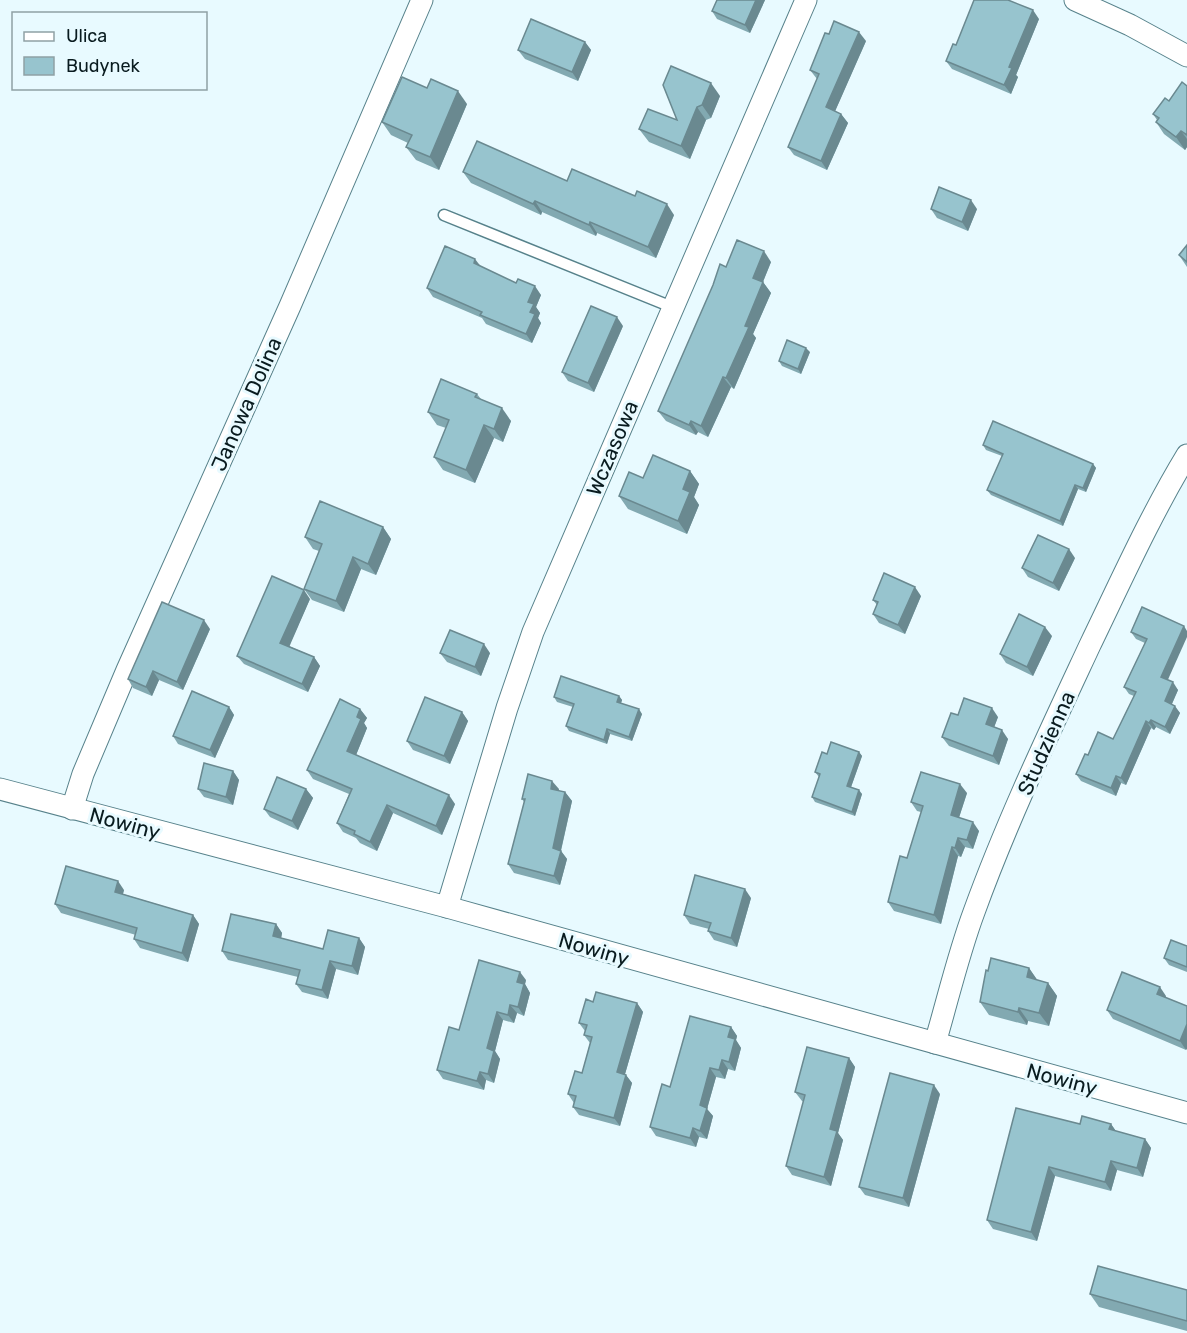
<svg xmlns="http://www.w3.org/2000/svg" width="1187" height="1333" viewBox="0 0 1187 1333" font-family="Rubik,sans-serif">
  <rect width="100%" height="100%" fill="#e8faff"/>
  <g fill="none" stroke-linecap="round" stroke-linejoin="round">
    <g stroke="#57828b" stroke-width="13">
      <polyline id="service" points="444,215 672,307"/>
    </g>
    <g stroke="#57828b" stroke-width="23">
      <g id="minor">
        <polyline points="1075,0 1130,25 1187,56"/>
        <polyline points="0,789 447,907 1187,1113"/>
        <polyline points="72,809 83,774 127,670 290,306 422,0"/>
        <polyline points="447,907 507,708 533,632 806,0"/>
        <path d="M935,1043C948,999 958,955 974,912C1007,821 1049,733 1090,645C1121,581 1150,516 1187,455"/>
      </g>
    </g>
    <use href="#service" stroke="#fff" stroke-width="10"/>
    <use href="#minor" stroke="#fff" stroke-width="21"/>
  </g>
  <g fill="#82a9b1">
    <polygon points="717,0 765,0 750,33 717,19 712,11"/>
    <polygon points="1039,19 1016,75 1018,77 1011,94 952,69 946,61 956,45"/>
    <polygon points="866,41 835,111 841,114 848,123 827,170 794,155 788,147 817,79 810,70"/>
    <polygon points="585,42 591,50 578,81 525,59 518,50"/>
    <polygon points="663,85 720,96 711,118 706,120 690,159 649,142 639,129 677,120"/>
    <polygon points="1187,86 1187,147 1185,150 1164,134 1156,122 1157,120 1153,114"/>
    <polygon points="467,104 439,170 416,160 406,147 408,143 391,135 382,122"/>
    <polygon points="463,172 567,181 674,215 656,258 597,233 596,236 542,212 541,215 471,183"/>
    <polygon points="931,209 977,209 968,231 937,218"/>
    <polygon points="1187,245 1187,267 1179,255"/>
    <polygon points="771,262 763,282 771,293 753,334 756,338 734,389 731,387 708,437 698,432 696,435 666,421 658,411 726,267"/>
    <polygon points="481,267 541,295 536,307 540,313 538,318 541,323 532,343 486,324 482,318 433,297 427,288"/>
    <polygon points="623,326 594,392 568,381 562,372"/>
    <polygon points="810,352 801,374 782,366 779,361"/>
    <polygon points="477,394 481,399 511,421 503,442 494,438 475,483 443,470 434,457 446,428 437,425 428,412"/>
    <polygon points="983,445 1093,464 1096,468 1086,492 1078,489 1063,526 991,495 987,490 1002,456 986,450"/>
    <polygon points="690,471 699,484 694,497 699,505 687,534 628,509 619,496 643,478"/>
    <polygon points="383,527 391,539 376,575 361,569 344,612 312,600 304,589 319,551 313,549 305,537"/>
    <polygon points="1075,558 1059,591 1028,577 1022,568"/>
    <polygon points="921,596 905,634 879,623 873,614 877,605 873,600"/>
    <polygon points="310,599 289,646 314,657 320,666 308,692 244,664 237,656"/>
    <polygon points="1142,607 1168,680 1178,690 1172,704 1180,713 1170,734 1156,727 1154,730 1151,728 1126,785 1121,783 1116,796 1081,781 1076,774 1088,755 1113,739 1134,696 1129,694 1124,687 1145,643 1136,639 1131,632"/>
    <polygon points="210,629 183,690 159,680 152,696 133,688 128,679"/>
    <polygon points="1052,636 1033,676 1006,663 1000,654"/>
    <polygon points="440,653 490,653 481,676 447,662"/>
    <polygon points="619,696 622,700 621,703 642,714 632,741 610,734 607,744 569,731 566,726 573,707 557,702 554,697"/>
    <polygon points="229,707 234,715 215,758 178,744 173,736"/>
    <polygon points="360,709 367,718 364,723 367,728 356,755 455,804 442,835 393,813 377,851 360,843 356,838 343,832 337,823 349,794 313,779 307,770"/>
    <polygon points="462,712 468,721 450,764 413,750 407,741"/>
    <polygon points="958,715 998,717 994,727 1008,739 999,765 949,746 942,737"/>
    <polygon points="859,752 862,756 851,787 862,794 855,816 815,802 812,797 819,777 815,772 827,754"/>
    <polygon points="233,771 239,780 233,805 204,797 198,789"/>
    <polygon points="306,789 313,798 298,830 270,817 264,809"/>
    <polygon points="559,789 558,791 565,792 572,801 561,851 567,859 560,885 514,873 508,864 524,802 522,799"/>
    <polygon points="967,793 959,817 979,831 973,849 965,847 961,857 958,856 941,924 894,911 888,902 907,858 921,812 917,811 911,802"/>
    <polygon points="124,890 123,894 193,915 199,924 188,962 140,948 134,939 136,935 61,913 55,904"/>
    <polygon points="751,898 737,947 714,940 708,931 709,929 690,924 684,915"/>
    <polygon points="276,924 282,933 281,938 323,949 359,938 365,947 358,975 336,969 328,999 302,992 296,984 298,977 228,960 222,951"/>
    <polygon points="1187,946 1187,972 1169,965 1164,958"/>
    <polygon points="1029,968 1037,980 1048,983 1057,996 1049,1026 1028,1021 1027,1025 989,1015 980,1002 988,971"/>
    <polygon points="526,980 525,984 530,993 524,1016 517,1013 514,1023 503,1020 495,1051 500,1059 494,1083 486,1080 484,1090 443,1079 437,1070 459,1030"/>
    <polygon points="1166,996 1166,997 1186,1050 1113,1019 1107,1010"/>
    <polygon points="593,1002 637,1003 643,1012 625,1074 632,1083 620,1126 579,1115 573,1107 574,1103 568,1094 582,1073 590,1043 584,1035 585,1031 579,1023"/>
    <polygon points="731,1027 737,1036 736,1040 741,1048 735,1071 728,1069 725,1079 716,1077 707,1109 713,1116 707,1139 699,1137 696,1147 656,1136 650,1127"/>
    <polygon points="849,1058 855,1067 838,1133 843,1140 831,1186 792,1175 786,1166 804,1102 802,1101 795,1092"/>
    <polygon points="940,1094 909,1207 865,1195 859,1187"/>
    <polygon points="1080,1124 1111,1124 1116,1131 1145,1139 1151,1148 1143,1177 1117,1170 1111,1191 1055,1176 1037,1241 993,1229 987,1220"/>
    <polygon points="1187,1290 1187,1331 1099,1307 1090,1294"/>
  </g>
  <g fill="#6a8990">
    <polygon points="756,0 765,0 750,33 745,25"/>
    <polygon points="1033,10 1039,19 1016,75 1018,77 1011,94 1004,85 1009,67"/>
    <polygon points="859,32 866,41 833,116 826,107"/>
    <polygon points="585,42 591,50 578,81 572,72"/>
    <polygon points="711,83 720,96 711,118 702,105"/>
    <polygon points="458,91 467,104 439,170 430,157"/>
    <polygon points="697,107 706,120 690,159 681,146"/>
    <polygon points="841,114 848,123 827,170 821,161"/>
    <polygon points="1181,131 1187,139 1187,147 1185,150 1176,137"/>
    <polygon points="971,200 977,209 968,231 962,222"/>
    <polygon points="535,201 542,212 541,215 533,204"/>
    <polygon points="667,204 674,215 656,258 648,247"/>
    <polygon points="590,222 597,233 596,236 589,225"/>
    <polygon points="764,251 771,262 760,289 753,278"/>
    <polygon points="475,259 482,268 474,263"/>
    <polygon points="763,282 771,293 753,334 756,338 734,389 726,378 745,326"/>
    <polygon points="535,286 541,295 536,307 540,313 538,318 541,323 532,343 526,334 528,302"/>
    <polygon points="617,317 623,326 594,392 588,383"/>
    <polygon points="806,348 810,352 801,374 798,369"/>
    <polygon points="723,377 731,387 708,437 701,426"/>
    <polygon points="502,408 511,421 503,442 494,429"/>
    <polygon points="691,421 698,432 696,435 689,425"/>
    <polygon points="484,425 494,438 475,483 466,470"/>
    <polygon points="1093,464 1096,468 1086,492 1083,488"/>
    <polygon points="690,471 699,484 694,497 699,505 687,534 678,521 683,489"/>
    <polygon points="1075,485 1078,489 1063,526 1060,521"/>
    <polygon points="383,527 391,539 376,575 368,564"/>
    <polygon points="1069,549 1075,558 1059,591 1053,583"/>
    <polygon points="353,557 361,569 344,612 336,601"/>
    <polygon points="915,587 921,596 905,634 898,625"/>
    <polygon points="304,590 310,599 287,652 280,643"/>
    <polygon points="204,620 210,629 183,690 177,682"/>
    <polygon points="1184,626 1187,631 1187,637 1166,684 1161,677"/>
    <polygon points="1045,627 1052,636 1033,676 1027,667"/>
    <polygon points="484,644 490,653 481,676 475,667"/>
    <polygon points="314,657 320,666 308,692 302,684"/>
    <polygon points="153,671 159,680 152,696 146,687"/>
    <polygon points="1173,682 1178,690 1170,708 1165,701"/>
    <polygon points="619,696 622,700 620,706 617,702"/>
    <polygon points="1175,706 1180,713 1170,734 1165,727"/>
    <polygon points="229,707 234,715 215,758 210,750"/>
    <polygon points="992,708 998,717 992,733 986,724"/>
    <polygon points="360,709 367,718 364,723 367,728 354,760 347,751 357,717"/>
    <polygon points="639,709 642,714 632,741 629,737"/>
    <polygon points="462,712 468,721 450,764 444,756"/>
    <polygon points="1151,720 1156,727 1154,730 1149,723"/>
    <polygon points="1146,721 1151,728 1126,785 1121,778"/>
    <polygon points="607,729 610,734 607,744 604,740"/>
    <polygon points="1002,730 1008,739 999,765 993,756"/>
    <polygon points="859,752 862,756 850,790 847,786"/>
    <polygon points="233,771 239,780 233,805 226,797"/>
    <polygon points="1116,776 1121,783 1116,796 1111,788"/>
    <polygon points="552,781 559,789 557,797 551,789"/>
    <polygon points="960,784 967,793 957,824 951,815"/>
    <polygon points="306,789 313,798 298,830 292,821"/>
    <polygon points="859,790 862,794 855,816 852,812"/>
    <polygon points="565,792 572,801 560,854 561,851 567,859 560,885 554,876 553,848"/>
    <polygon points="449,795 455,804 442,835 436,826"/>
    <polygon points="387,805 393,813 377,851 370,842"/>
    <polygon points="973,822 979,831 973,849 967,840"/>
    <polygon points="958,838 965,847 961,857 955,848"/>
    <polygon points="952,847 958,856 941,924 934,915"/>
    <polygon points="118,881 124,890 121,900 115,892"/>
    <polygon points="745,889 751,898 737,947 731,938"/>
    <polygon points="193,915 199,924 188,962 182,953"/>
    <polygon points="276,924 282,933 280,945 273,936"/>
    <polygon points="359,938 365,947 358,975 352,966"/>
    <polygon points="330,961 336,969 328,999 322,990"/>
    <polygon points="1029,968 1038,981 1027,977"/>
    <polygon points="520,972 526,980 525,984 530,993 524,1016 518,1007 517,982"/>
    <polygon points="1048,983 1057,996 1049,1026 1039,1013"/>
    <polygon points="1160,987 1166,996 1163,1003 1157,994"/>
    <polygon points="637,1003 643,1012 623,1081 617,1072"/>
    <polygon points="510,1005 517,1013 514,1023 508,1015"/>
    <polygon points="1019,1008 1028,1021 1027,1025 1018,1012"/>
    <polygon points="497,1012 503,1020 495,1051 500,1059 494,1083 488,1074 487,1048"/>
    <polygon points="1187,1024 1187,1049 1186,1050 1180,1041"/>
    <polygon points="731,1027 737,1036 736,1040 741,1048 735,1071 729,1062 728,1037"/>
    <polygon points="849,1058 855,1067 838,1133 843,1140 831,1186 824,1177 830,1129"/>
    <polygon points="722,1060 728,1069 725,1079 719,1070"/>
    <polygon points="710,1068 716,1077 707,1109 713,1116 707,1139 700,1131 700,1105"/>
    <polygon points="480,1072 486,1080 484,1090 477,1081"/>
    <polygon points="626,1075 632,1083 620,1126 614,1118"/>
    <polygon points="934,1085 940,1094 909,1207 903,1198"/>
    <polygon points="1111,1124 1117,1133 1109,1129"/>
    <polygon points="693,1128 699,1137 696,1147 690,1138"/>
    <polygon points="1145,1139 1151,1148 1143,1177 1137,1168"/>
    <polygon points="1111,1161 1117,1170 1111,1191 1105,1182"/>
    <polygon points="1049,1167 1055,1176 1037,1241 1031,1232"/>
  </g>
  <g fill="#97c4ce" stroke="#6a8990" stroke-width="1.5">
    <polygon points="717,0 756,0 745,25 712,11"/>
    <polygon points="974,0 1008,0 1033,10 1009,67 1012,68 1004,85 946,61 953,44 956,45"/>
    <polygon points="531,19 585,42 572,72 518,50"/>
    <polygon points="834,21 859,32 826,107 841,114 821,161 788,147 819,74 810,70 825,33 829,34"/>
    <polygon points="671,66 711,83 702,105 697,107 681,146 639,129 648,109 677,120 663,85"/>
    <polygon points="402,77 427,88 431,79 458,91 430,157 406,147 412,135 382,122"/>
    <polygon points="1182,82 1187,86 1187,135 1181,131 1176,137 1156,122 1159,118 1153,114 1165,98 1169,101"/>
    <polygon points="477,141 567,181 572,169 635,196 637,191 667,204 648,247 590,222 589,225 535,201 533,204 463,172"/>
    <polygon points="939,187 971,200 962,222 931,209"/>
    <polygon points="737,240 764,251 753,278 763,282 745,326 749,327 726,378 723,377 701,426 691,421 689,425 658,411 713,285 720,264 726,267"/>
    <polygon points="1187,245 1187,262 1179,255"/>
    <polygon points="445,246 475,259 474,263 516,283 518,279 535,286 528,302 534,304 530,312 535,314 526,334 480,315 482,312 427,288"/>
    <polygon points="591,306 617,317 588,383 562,372"/>
    <polygon points="787,340 806,348 798,369 779,361"/>
    <polygon points="441,379 477,394 475,397 502,408 494,429 484,425 466,470 434,457 449,420 428,412"/>
    <polygon points="993,421 1093,464 1083,488 1075,485 1060,521 987,490 1003,454 983,445"/>
    <polygon points="653,455 690,471 683,489 690,492 678,521 619,496 629,472 643,478"/>
    <polygon points="320,501 383,527 368,564 353,557 336,601 304,589 322,544 305,537"/>
    <polygon points="1038,535 1069,549 1053,583 1022,568"/>
    <polygon points="884,573 915,587 898,625 873,614 878,602 873,600"/>
    <polygon points="272,576 304,590 280,643 314,657 302,684 237,656"/>
    <polygon points="162,602 204,620 177,682 153,671 146,687 128,679"/>
    <polygon points="1142,607 1184,626 1161,677 1173,682 1165,701 1175,706 1165,727 1151,720 1149,723 1146,721 1121,778 1116,776 1111,788 1076,774 1085,754 1088,755 1098,732 1113,739 1136,692 1124,687 1147,639 1131,632"/>
    <polygon points="1019,614 1045,627 1027,667 1000,654"/>
    <polygon points="450,630 484,644 475,667 440,653"/>
    <polygon points="561,676 619,696 617,702 639,709 629,737 607,729 604,740 566,726 574,704 554,697"/>
    <polygon points="192,691 229,707 210,750 173,736"/>
    <polygon points="425,697 462,712 444,756 407,741"/>
    <polygon points="964,698 992,708 986,724 1002,730 993,756 942,737 951,713 958,715"/>
    <polygon points="340,699 360,709 357,717 361,719 347,751 449,795 436,826 387,805 370,842 354,834 355,831 337,823 352,789 307,770"/>
    <polygon points="831,742 859,752 847,786 859,790 852,812 812,797 820,774 815,772 822,752 827,754"/>
    <polygon points="204,763 233,771 226,797 198,789"/>
    <polygon points="921,772 960,784 951,815 973,822 967,840 958,838 955,848 952,847 934,915 888,902 900,856 907,858 923,806 911,802"/>
    <polygon points="528,774 552,781 551,789 565,792 553,848 561,851 554,876 508,864 525,799 522,799"/>
    <polygon points="277,777 306,789 292,821 264,809"/>
    <polygon points="66,866 118,881 115,892 193,915 182,953 134,939 137,928 55,904"/>
    <polygon points="695,875 745,889 731,938 708,931 711,923 684,915"/>
    <polygon points="231,914 276,924 273,936 323,949 328,930 359,938 352,966 330,961 322,990 296,984 300,970 222,951"/>
    <polygon points="1171,940 1187,946 1187,967 1164,958"/>
    <polygon points="991,958 1029,968 1027,977 1048,983 1039,1013 1019,1008 1018,1012 980,1002 986,970 988,971"/>
    <polygon points="479,960 520,972 517,982 524,984 518,1007 510,1005 508,1015 497,1012 487,1048 494,1051 488,1074 480,1072 477,1081 437,1070 449,1027 459,1030"/>
    <polygon points="1122,972 1160,987 1157,994 1187,1006 1187,1024 1180,1041 1107,1010"/>
    <polygon points="596,992 637,1003 617,1072 626,1075 614,1118 573,1107 576,1096 568,1094 575,1071 582,1073 592,1037 584,1035 587,1025 579,1023 586,999 593,1002"/>
    <polygon points="690,1016 731,1027 728,1037 735,1039 729,1062 722,1060 719,1070 710,1068 700,1105 707,1108 700,1131 693,1128 690,1138 650,1127 662,1084 670,1087"/>
    <polygon points="807,1047 849,1058 830,1129 837,1131 824,1177 786,1166 805,1095 795,1092"/>
    <polygon points="890,1073 934,1085 903,1198 859,1187"/>
    <polygon points="1016,1108 1080,1124 1082,1116 1111,1124 1109,1129 1145,1139 1137,1168 1111,1161 1105,1182 1049,1167 1031,1232 987,1220"/>
    <polygon points="1098,1266 1187,1290 1187,1321 1090,1294"/>
  </g>
  <g text-anchor="middle" dominant-baseline="central" stroke-width="6" stroke-linejoin="round" paint-order="stroke">
    <g font-size="21" fill="#091b1f" stroke="#e8faff">
      <text transform="translate(246 404) rotate(-66)">Janowa Dolina</text>
      <text transform="translate(612 448) rotate(-67)">Wczasowa</text>
      <text transform="translate(1046 743) rotate(-66)">Studzienna</text>
      <text transform="translate(125 823) rotate(15)">Nowiny</text>
      <text transform="translate(594 949) rotate(16)">Nowiny</text>
      <text transform="translate(1062 1079) rotate(15)">Nowiny</text>
    </g>
  </g>
  <rect x="12" y="12" width="195" height="78" fill="#e8faff" stroke="#8fa1a5" stroke-width="1.5"/>
  <rect x="24" y="32" width="30" height="9" fill="#ffffff" stroke="#8fa1a5" stroke-width="1.5"/>
  <text x="66" y="42" font-size="18" fill="#091b1f">Ulica</text>
  <rect x="24" y="57" width="30" height="18" fill="#97c4ce" stroke="#8fa1a5" stroke-width="1.5"/>
  <text x="66" y="72" font-size="18" fill="#091b1f">Budynek</text>
</svg>
